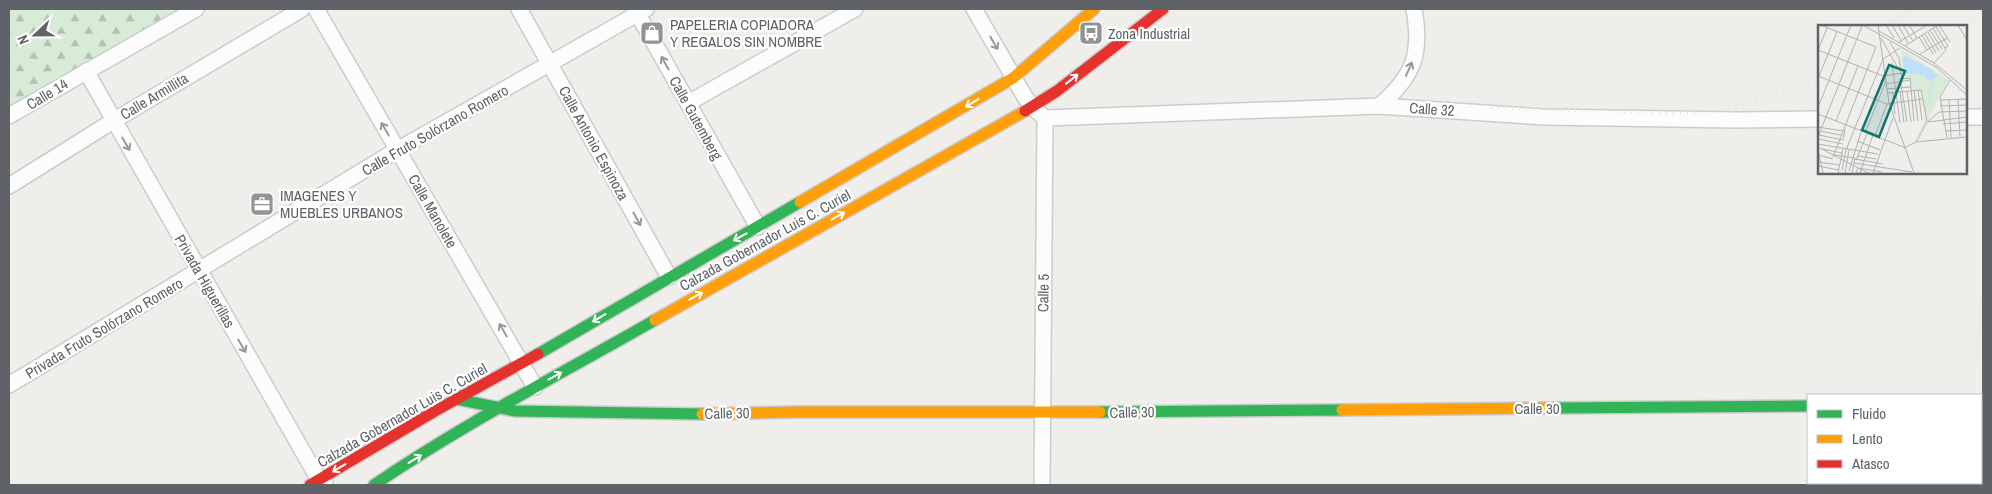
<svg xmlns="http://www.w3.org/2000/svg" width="1992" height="494" viewBox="0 0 1992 494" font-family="'Archivo Narrow',sans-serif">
  <defs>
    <pattern id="forest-firs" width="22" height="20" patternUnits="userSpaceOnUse" patternTransform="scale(1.25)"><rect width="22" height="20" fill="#d8ebd6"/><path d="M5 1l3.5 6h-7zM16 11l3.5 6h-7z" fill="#b2c2b1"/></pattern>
  </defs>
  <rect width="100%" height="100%" fill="#efeeea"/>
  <polygon fill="url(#forest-firs)" points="9,9 188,9 9,114"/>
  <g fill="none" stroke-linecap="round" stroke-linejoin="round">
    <g stroke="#cbcccc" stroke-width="18">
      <g id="street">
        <polyline points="316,9 535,387"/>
        <polyline points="519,9 669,277"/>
        <polyline points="635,9 758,227"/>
        <polyline points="974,9 1025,97 1032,107 1045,118 1042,485"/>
        <polyline points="86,71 319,480 325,483"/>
        <polyline points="688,103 855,9"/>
        <path d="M1379,106C1414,76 1422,54 1414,9"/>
        <polyline points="9,116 196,9"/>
        <polyline points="1966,117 1983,117"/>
        <polyline points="1045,118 1379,106 1544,117 1736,120 1820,119"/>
        <polyline points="9,186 113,121 302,9"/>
        <polyline points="9,385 397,150 646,9"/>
        <polyline points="1981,404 1983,404"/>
      </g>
    </g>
    <g stroke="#cacacb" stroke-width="14">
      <g id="fast">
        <polyline points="538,354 800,202"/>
        <polyline points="456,399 515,411 702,414"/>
        <polyline points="1553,408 1808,406"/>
        <polyline points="1100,412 1342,410"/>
        <path d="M374,485C463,424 561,374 655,320"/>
      </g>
    </g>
    <g stroke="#cacacb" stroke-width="14">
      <g id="slow">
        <polyline points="800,202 1013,78 1094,9"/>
        <polyline points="655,320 1025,111"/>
        <polyline points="1342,410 1553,408"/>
        <polyline points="702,414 797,412 1100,412"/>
      </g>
    </g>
    <g stroke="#cacacb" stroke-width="14">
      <g id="jam">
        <polyline points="1025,111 1057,91 1163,9"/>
        <polyline points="310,485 435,411 538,354"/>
      </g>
    </g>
    <use href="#street" stroke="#fdfcfc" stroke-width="15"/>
    <use href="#fast" stroke="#30b455" stroke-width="11"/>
    <use href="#slow" stroke="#ff9f0a" stroke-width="11"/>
    <use href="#jam" stroke="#e5322d" stroke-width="11"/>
    <g stroke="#e4e4e4" stroke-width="4" stroke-dasharray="1 6" stroke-linecap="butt">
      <polyline points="1890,26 1908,9"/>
      <path d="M1491,107C1537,109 1582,111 1628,112C1651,112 1676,114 1700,112C1740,109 1784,97 1820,78"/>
      <polyline points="1972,395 1983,293"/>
      <polyline points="1981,402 1983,371"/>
      <polyline points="1956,485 1956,483"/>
      <polyline points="1965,485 1966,483"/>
    </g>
  </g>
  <defs><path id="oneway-shaft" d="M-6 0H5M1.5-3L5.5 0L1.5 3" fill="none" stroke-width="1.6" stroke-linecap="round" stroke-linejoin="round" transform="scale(1.25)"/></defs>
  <g stroke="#96999c">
    <use href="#oneway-shaft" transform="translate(994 43) rotate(60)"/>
    <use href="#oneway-shaft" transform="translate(665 63) rotate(-119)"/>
    <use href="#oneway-shaft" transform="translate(1409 69) rotate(-66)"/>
    <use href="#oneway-shaft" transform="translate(385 129) rotate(-120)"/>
    <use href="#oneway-shaft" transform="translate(126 144) rotate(60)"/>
    <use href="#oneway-shaft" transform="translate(637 219) rotate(61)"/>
    <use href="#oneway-shaft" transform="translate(503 330) rotate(-120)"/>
    <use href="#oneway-shaft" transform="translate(242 346) rotate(60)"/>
  </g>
  <g stroke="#fff">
    <use href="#oneway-shaft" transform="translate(1072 79) rotate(-38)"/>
    <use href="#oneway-shaft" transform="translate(972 103) rotate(149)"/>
    <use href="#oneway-shaft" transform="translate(838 216) rotate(-29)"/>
    <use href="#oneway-shaft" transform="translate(740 237) rotate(151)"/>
    <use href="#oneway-shaft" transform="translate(696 296) rotate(-29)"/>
    <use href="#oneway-shaft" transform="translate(599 318) rotate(149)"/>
    <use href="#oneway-shaft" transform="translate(555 376) rotate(-29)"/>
    <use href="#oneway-shaft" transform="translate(415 459) rotate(-31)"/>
    <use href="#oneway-shaft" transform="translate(339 468) rotate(149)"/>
  </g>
  <defs>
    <g id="shop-square" transform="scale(1.25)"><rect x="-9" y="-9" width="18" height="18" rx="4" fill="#919496" stroke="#fff"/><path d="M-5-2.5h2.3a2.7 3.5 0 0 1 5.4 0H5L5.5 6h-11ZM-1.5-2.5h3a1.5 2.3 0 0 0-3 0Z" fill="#fff"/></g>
    <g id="bus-square" transform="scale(1.25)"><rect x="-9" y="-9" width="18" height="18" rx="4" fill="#919496" stroke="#fff"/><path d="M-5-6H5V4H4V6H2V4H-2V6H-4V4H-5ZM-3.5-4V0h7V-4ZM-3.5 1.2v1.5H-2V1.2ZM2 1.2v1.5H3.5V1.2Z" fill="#fff"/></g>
    <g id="office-square" transform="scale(1.25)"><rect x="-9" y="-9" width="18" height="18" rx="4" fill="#919496" stroke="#fff"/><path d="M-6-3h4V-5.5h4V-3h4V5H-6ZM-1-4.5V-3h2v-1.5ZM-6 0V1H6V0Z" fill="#fff"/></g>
  </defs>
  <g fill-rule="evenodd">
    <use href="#shop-square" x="652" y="33"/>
    <use href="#bus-square" x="1091" y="33"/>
    <use href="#office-square" x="262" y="204"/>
  </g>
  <g text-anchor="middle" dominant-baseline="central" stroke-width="4.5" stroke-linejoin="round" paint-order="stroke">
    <g font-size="15" fill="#5f6368" stroke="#fff" text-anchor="start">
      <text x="670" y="24">PAPELERIA COPIADORA<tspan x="670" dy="17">Y REGALOS SIN NOMBRE</tspan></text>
      <text x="1108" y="33">Zona Industrial</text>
      <text x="280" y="195">IMAGENES Y<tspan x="280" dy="17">MUEBLES URBANOS</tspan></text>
    </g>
    <g font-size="15" fill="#5f6368" stroke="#fff">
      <text transform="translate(47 94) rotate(-31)">Calle 14</text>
      <text transform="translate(154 96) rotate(-31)">Calle Armillita</text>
      <text transform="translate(1432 109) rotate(4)">Calle 32</text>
      <text transform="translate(696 118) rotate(61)">Calle Gutemberg</text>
      <text transform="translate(435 130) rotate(-30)">Calle Fruto Solórzano Romero</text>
      <text transform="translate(594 143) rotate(61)">Calle Antonio Espinoza</text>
      <text transform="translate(433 211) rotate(60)">Calle Manolete</text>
      <text transform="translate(765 240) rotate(-29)">Calzada Gobernador Luis C. Curiel</text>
      <text transform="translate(205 281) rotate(60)">Privada Higuerillas</text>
      <text transform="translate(1043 293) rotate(-89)">Calle 5</text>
      <text transform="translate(104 328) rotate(-31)">Privada Fruto Solórzano Romero</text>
      <text x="1537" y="408">Calle 30</text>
      <text transform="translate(1132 412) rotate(-1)">Calle 30</text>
      <text transform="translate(727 413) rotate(-1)">Calle 30</text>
      <text transform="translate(402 415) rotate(-30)">Calzada Gobernador Luis C. Curiel</text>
    </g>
  </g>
  <g transform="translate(1818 25)">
    <rect width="149" height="149" fill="#efeeea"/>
    <path d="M83,24L130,55L109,95L103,65H93V53L85,54Z" fill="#d8ebd6"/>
    <path d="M87,31L113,44L119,51L115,54L117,57L112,65L113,72L112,77L108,82V97L96,116L108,95L107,82L112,76L111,65L116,56L109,55L106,50L87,48L84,35Z" fill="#bfe0f9"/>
    <path fill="none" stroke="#b1b2b2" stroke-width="1" d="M3,0L58,22L15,132M45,0L118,42L149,70M60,0L71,78L96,148M68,0L76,13M74,0L84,17M80,0L90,18M85,0L95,16M91,0L99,13M121,0L132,17M140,0L149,15M118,2L130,21L127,23M115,3L128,25L116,38M112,5L124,24M61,6L116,38L149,65M110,7L121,26M107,9L118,28M104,10L115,29M101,12L109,25M63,13L81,45M72,17L81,33L84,54L92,53L96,96M81,17L109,0M87,21L120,0M0,25L65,51L84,48M0,25L9,3M102,29L129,13M74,38L82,98M0,51L69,79L104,74M1,51L19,7M82,53L89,97M68,59L92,55M69,64L92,62M96,65L100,96M100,65L104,95M82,66L86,98M89,66L93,97M75,67L77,89M70,68L103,65L109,97M140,74L142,112M122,75L149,74M131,75L133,113M1,80L33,0M122,81L149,80M0,89L88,123M18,96L40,41M110,97L149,92M125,99L149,97M0,102L25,106M2,106L23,110M127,106L149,105M47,108L68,56M1,110L25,115L27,104M57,111L69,79M0,112L44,1M129,113L122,72L132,55M0,114L25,119M39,116L62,125M98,117L109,97L121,87L149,86M0,119L60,129M0,122L50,148M86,123L98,117L149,112M4,124L24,128M0,125L5,148M28,125L65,34L82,23M0,130L15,134M16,130L37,133L34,148M40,131L58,134M37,134L65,139M38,135L49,109M0,137L22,140M36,138L94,147M0,141L21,145M24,145L28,125M31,146L43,107M20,148L25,124M27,148L31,125M38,148L40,143L64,147M42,148L55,110M55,148L75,93"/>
    <path fill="#0f766e" fill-opacity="0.15" stroke="#0f766e" stroke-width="2.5" d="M71,40L87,46L61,112L44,105Z"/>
    <rect width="149" height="149" fill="none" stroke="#5f6368" stroke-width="2.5"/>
  </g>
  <rect width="1992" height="494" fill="none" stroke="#5f6368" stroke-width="20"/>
  <rect x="1807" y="394" width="175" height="90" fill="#ffffff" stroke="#bfc1c3"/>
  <rect x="1817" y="410" width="25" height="8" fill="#30b455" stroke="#bfc1c3"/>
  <text x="1852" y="419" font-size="15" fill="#5f6368">Fluido</text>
  <rect x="1817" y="435" width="25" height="8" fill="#ff9f0a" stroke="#bfc1c3"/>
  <text x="1852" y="444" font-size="15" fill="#5f6368">Lento</text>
  <rect x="1817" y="460" width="25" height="8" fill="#e5322d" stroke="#bfc1c3"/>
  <text x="1852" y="469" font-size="15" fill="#5f6368">Atasco</text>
  <g transform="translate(35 35) rotate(248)" stroke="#ffffff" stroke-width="4" paint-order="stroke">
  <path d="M0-4L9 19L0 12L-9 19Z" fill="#5f6368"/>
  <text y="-8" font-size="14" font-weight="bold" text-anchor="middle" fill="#5f6368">N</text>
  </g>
</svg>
